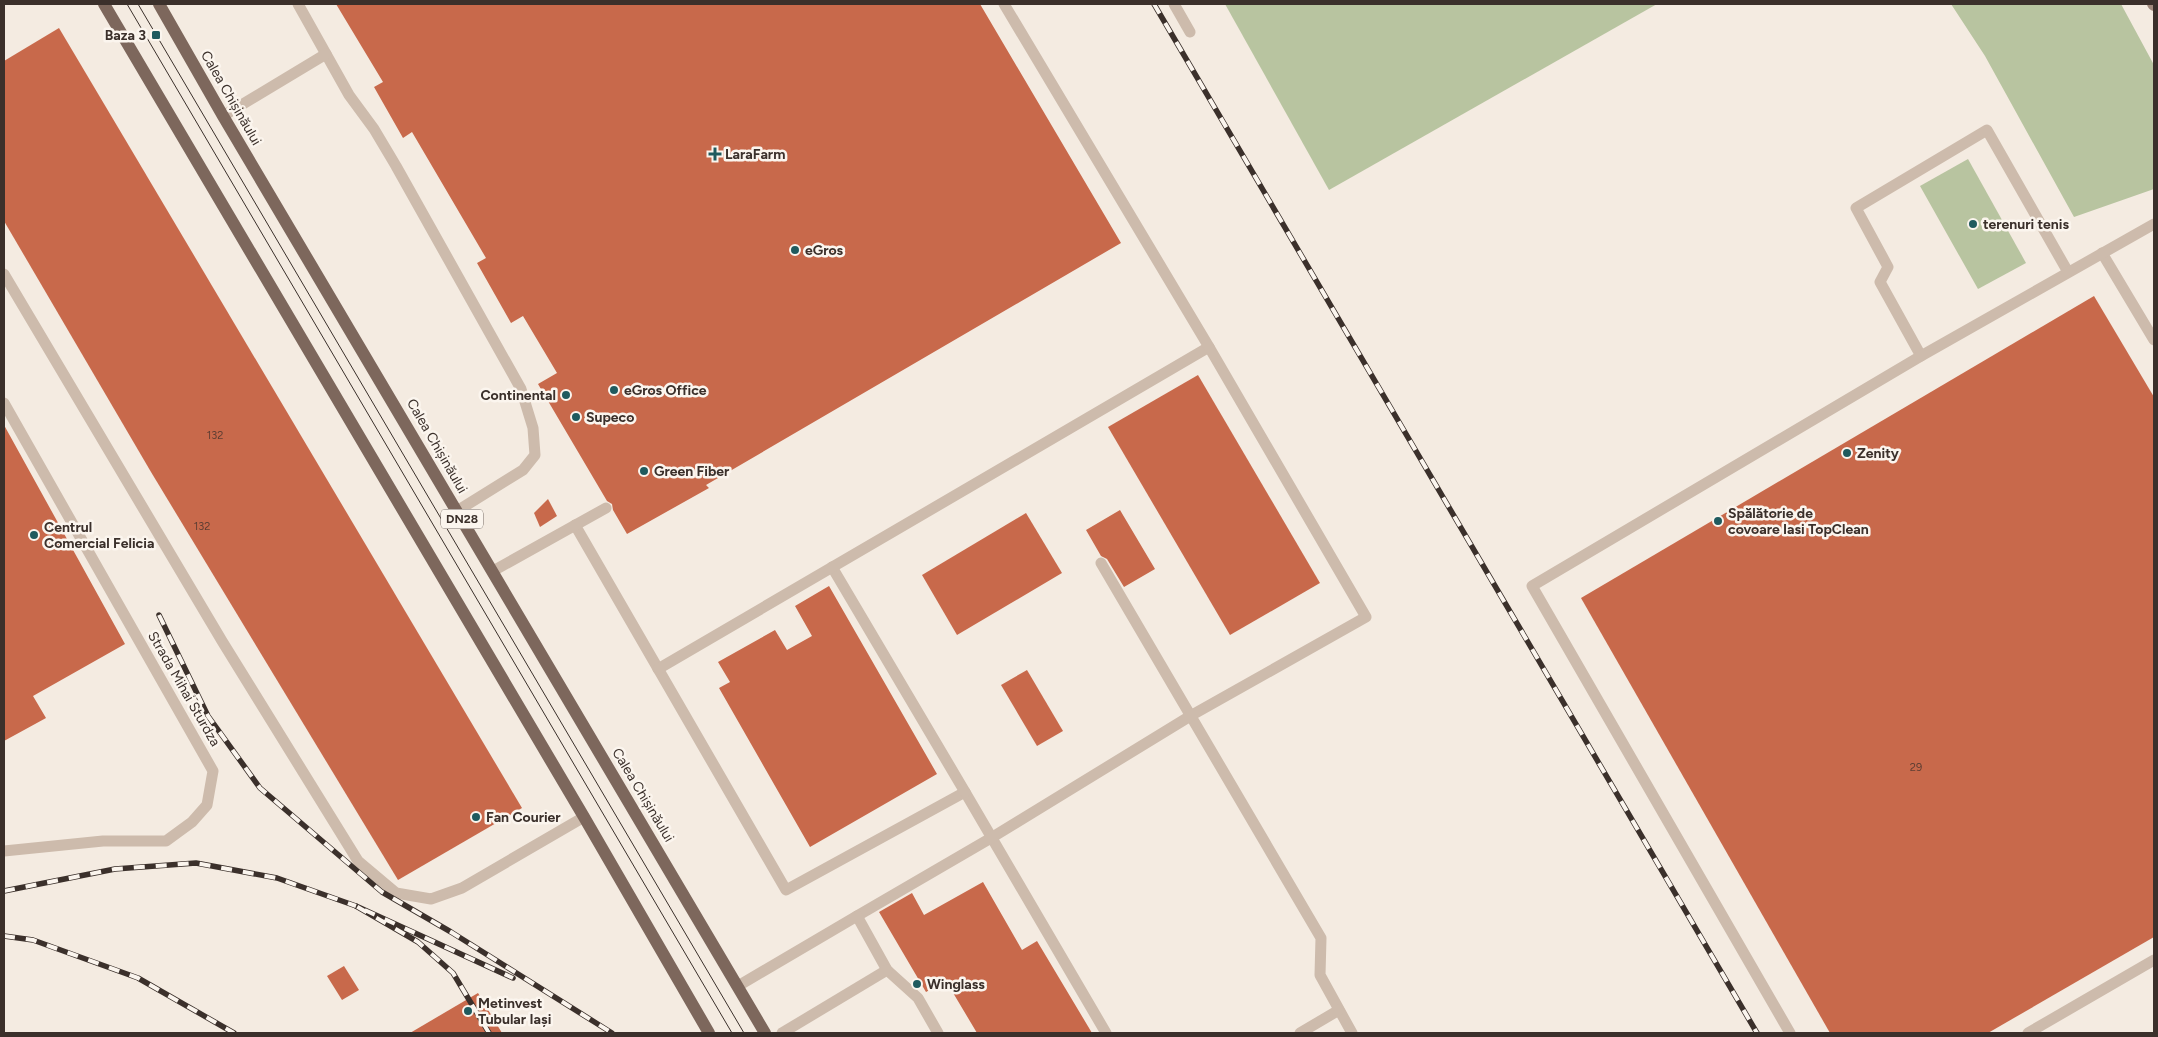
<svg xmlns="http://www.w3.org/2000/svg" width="2158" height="1037" viewBox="0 0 2158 1037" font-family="Figtree,sans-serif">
  <rect width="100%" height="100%" fill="#f4ebe1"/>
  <g fill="#b8c4a0">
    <polygon points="1225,4 1657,4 1329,190"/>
    <polygon points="1951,4 2121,4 2154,65 2154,189 2074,217 1985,56"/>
    <polygon points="1968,159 2026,263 1978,289 1920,186"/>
  </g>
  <g fill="#c8694b">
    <polygon points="336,4 980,4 1121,243 706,485 709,488 627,534 613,510 612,504 607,501 538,384 557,373 523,316 511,323 477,263 486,258 412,132 403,138 374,87 383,82"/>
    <polygon points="59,28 522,808 398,880 151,472 4,221 4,61"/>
    <polygon points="2094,296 2154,397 2154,937 1988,1033 1830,1033 1581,598"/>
    <polygon points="1198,375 1320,583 1230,635 1108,427"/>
    <polygon points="4,425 125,644 33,696 46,718 4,741"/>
    <polygon points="548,499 557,516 540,527 534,513"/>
    <polygon points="1120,510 1155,569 1124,587 1107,559 1101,556 1086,530"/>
    <polygon points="1026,513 1062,573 957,635 922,575"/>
    <polygon points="829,586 937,774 810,847 719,688 730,682 718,662 775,630 787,650 812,636 795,606"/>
    <polygon points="1027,670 1063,731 1037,746 1001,685"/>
    <polygon points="983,882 1022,950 1037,941 1092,1033 977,1033 946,981 926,992 879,912 912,893 924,915"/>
    <polygon points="344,966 359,990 342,1000 327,976"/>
    <polygon points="478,993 502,1033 410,1033"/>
  </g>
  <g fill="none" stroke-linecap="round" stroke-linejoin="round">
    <g stroke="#cdbbac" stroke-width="11">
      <polyline points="298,4 349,95 374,129 396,166 521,389 533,428 535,455 523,470 457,511"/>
      <polyline points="1174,4 1190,32"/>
      <polyline points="223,116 326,54"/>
      <polyline points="2102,253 2154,340"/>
      <polyline points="4,274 222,641 358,861 396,893 431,899 462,888 584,817"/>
      <polyline points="1921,356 1880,282 1888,267 1856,208 1987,130 2068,272"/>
      <polyline points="4,403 213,771 207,805 192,822 166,841 103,841 4,851"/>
      <polyline points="575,525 786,890 965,792 1106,1033"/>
      <polyline points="1101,563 1321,938 1320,975 1352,1033"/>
      <polyline points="832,567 965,792"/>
      <polyline points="493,571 606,508"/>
      <polyline points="658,669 1209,347"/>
      <polyline points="857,916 991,838 1192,715 1366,617 1209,347 1004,4"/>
      <polyline points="738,986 857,916 887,970 918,998 938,1033"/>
      <polyline points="782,1033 887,970"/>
      <polyline points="1300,1033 1339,1010"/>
      <polyline points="1790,1033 1532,586 1921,356 2154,224"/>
      <polyline points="2028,1033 2154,960"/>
    </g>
    <polyline stroke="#a18a7d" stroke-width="12" points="2153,4 2154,5"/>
    <g stroke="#7d675c" stroke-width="12">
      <polyline points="104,4 584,817 709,1033"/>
      <polyline points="159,4 223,116 765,1033"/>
    </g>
    <g stroke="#3b302b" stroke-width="1">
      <polyline points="127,4 732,1033"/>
      <polyline points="138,4 744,1033"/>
    </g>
    <g stroke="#3b302b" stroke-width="5.5">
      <g id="rail">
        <polyline points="1154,4 1757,1033"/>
        <polyline points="159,615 208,716 260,788 382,892 451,932 612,1033"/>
        <polyline points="4,891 115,869 196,863 277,878 356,906"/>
        <polyline points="4,936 33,940 138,978 234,1033"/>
        <polyline points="489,1033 453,973 418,942 356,906 513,978"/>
      </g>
    </g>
    <use href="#rail" stroke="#fbf5ee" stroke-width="4" stroke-dasharray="11" stroke-linecap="butt"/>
  </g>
  <g fill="#1f5a5e" stroke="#fbf5ee" stroke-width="2">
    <rect x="151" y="30" width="10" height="10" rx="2.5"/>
    <path d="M712.5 146.5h5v5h5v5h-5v5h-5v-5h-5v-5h5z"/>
    <circle cx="1973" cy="224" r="5"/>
    <circle cx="795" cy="250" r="5"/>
    <circle cx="614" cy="390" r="5"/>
    <circle cx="566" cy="395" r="5"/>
    <circle cx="576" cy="417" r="5"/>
    <circle cx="1847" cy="453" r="5"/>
    <circle cx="644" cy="471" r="5"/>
    <circle cx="1718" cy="521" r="5"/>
    <circle cx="34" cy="535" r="5"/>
    <circle cx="476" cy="817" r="5"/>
    <circle cx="917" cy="984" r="5"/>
    <circle cx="468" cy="1011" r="5"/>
  </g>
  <g text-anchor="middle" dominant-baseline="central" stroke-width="5" stroke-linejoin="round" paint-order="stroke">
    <g font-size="11" fill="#5e3e33">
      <text x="215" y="435">132</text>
      <text x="202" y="526">132</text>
      <text x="1916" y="767">29</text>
    </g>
    <rect fill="#fbf5ee" stroke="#756b66" stroke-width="1" x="441" y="509.5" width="42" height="19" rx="4"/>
    <g font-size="12" font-weight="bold" fill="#3b302b">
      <text x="462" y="519">DN28</text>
    </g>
    <g font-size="14" font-weight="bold" fill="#3b302b" stroke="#fbf5ee" text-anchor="start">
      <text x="146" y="35" text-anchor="end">Baza 3</text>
      <text x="725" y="154">LaraFarm</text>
      <text x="1983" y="224">terenuri tenis</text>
      <text x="805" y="250">eGros</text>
      <text x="624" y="390">eGros Office</text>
      <text x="556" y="395" text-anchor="end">Continental</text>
      <text x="586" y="417">Supeco</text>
      <text x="1857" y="453">Zenity</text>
      <text x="654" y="471">Green Fiber</text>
      <text x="1728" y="513">Spălătorie de<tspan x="1728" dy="16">covoare Iasi TopClean</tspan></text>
      <text x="44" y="527">Centrul<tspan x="44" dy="16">Comercial Felicia</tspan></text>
      <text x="486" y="817">Fan Courier</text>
      <text x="927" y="984">Winglass</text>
      <text x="478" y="1003">Metinvest<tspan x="478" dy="16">Tubular Iași</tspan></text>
    </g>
    <g font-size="14" fill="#3b302b" stroke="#fbf5ee">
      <text transform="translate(231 98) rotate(60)">Calea Chișinăului</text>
      <text transform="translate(437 446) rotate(60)">Calea Chișinăului</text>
      <text transform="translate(184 689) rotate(60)">Strada Mihai Sturdza</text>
      <text transform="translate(643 795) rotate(59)">Calea Chișinăului</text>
    </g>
  </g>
  <rect width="2158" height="1037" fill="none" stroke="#3b302b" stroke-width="10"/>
</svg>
